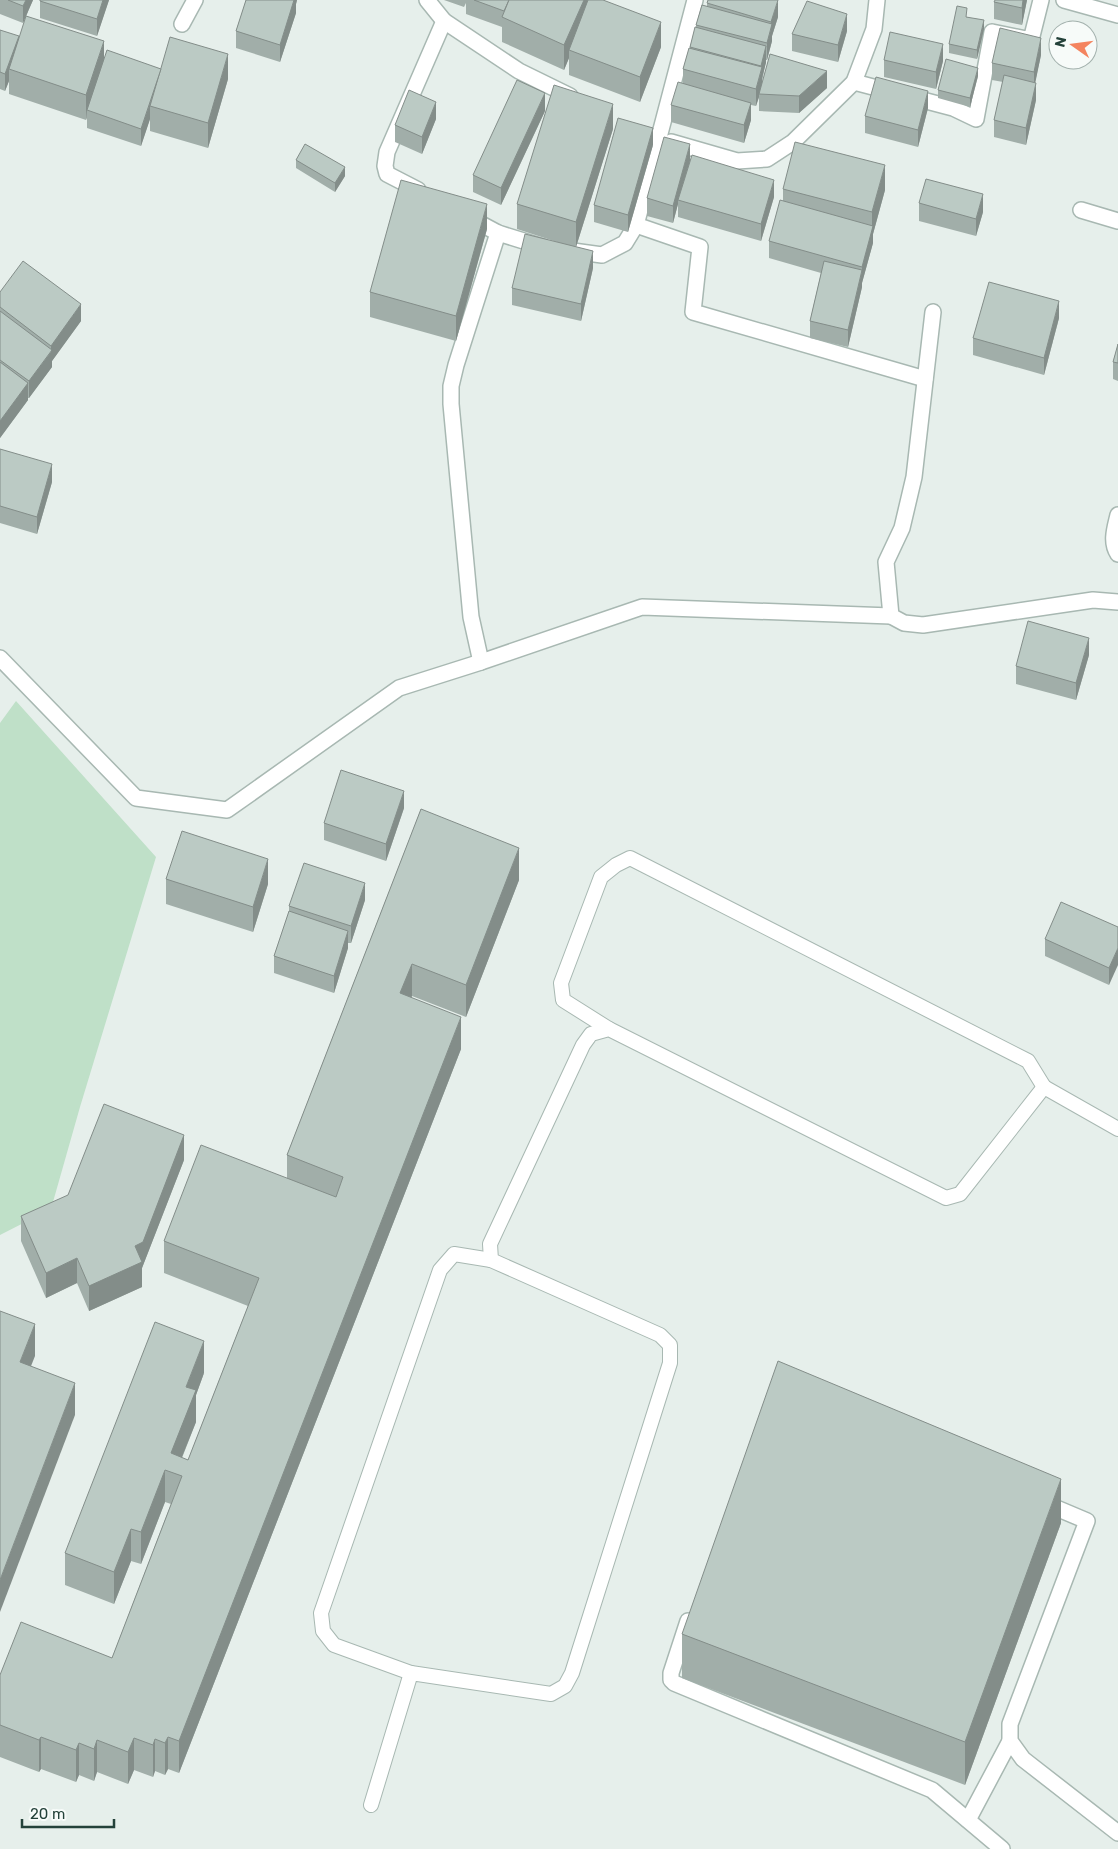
<svg xmlns="http://www.w3.org/2000/svg" width="1118" height="1849" viewBox="0 0 1118 1849" font-family="Rubik,sans-serif">
  <rect width="100%" height="100%" fill="#e6efeb"/>
  <polygon fill="#bfe0c8" points="16,701 156,857 80,1107 51,1209 0,1235 0,723"/>
  <g fill="none" stroke-linecap="round" stroke-linejoin="round">
    <g stroke="#a8b8b2" stroke-width="16">
      <g id="service">
        <polyline points="609,1029 563,1000 561,983 601,877 616,865 630,858 1028,1061 1044,1087"/>
        <polyline points="411,1673 334,1645 323,1631 321,1613 440,1270 454,1254 491,1260"/>
        <polyline points="371,1805 411,1673 551,1694 565,1686 572,1673 670,1363 670,1345 660,1335 491,1260 490,1244 583,1045 591,1034 609,1029 946,1198 960,1194 1044,1087 1118,1129"/>
      </g>
    </g>
    <g stroke="#a8b8b2" stroke-width="18">
      <g id="minor">
        <polyline points="427,0 444,21 519,71 570,96"/>
        <polyline points="1064,0 1118,15"/>
        <polyline points="182,24 195,0"/>
        <polyline points="854,82 953,108 976,119 992,32 1031,40 1041,0"/>
        <polyline points="671,142 737,161 767,159 793,142 854,82 874,29 877,0"/>
        <polyline points="418,190 387,174 385,166 387,152 444,21"/>
        <polyline points="1081,210 1118,221"/>
        <polyline points="470,218 498,233 543,247"/>
        <polyline points="636,225 700,247 693,312 925,379"/>
        <polyline points="573,251 602,255 625,243 636,225 695,0"/>
        <polyline points="933,312 914,477 902,528 886,562 891,616 904,623 923,625 1093,600 1118,602"/>
        <path d="M1118,515C1115,528 1110,542 1118,554"/>
        <polyline points="0,658 136,798 227,810 399,688 481,662 642,607 891,616"/>
        <polyline points="481,662 471,617 451,404 451,386 456,365 498,233"/>
        <polyline points="1042,1502 1087,1521 1010,1724 1010,1741 1023,1759 1118,1833"/>
        <polyline points="688,1621 671,1673 671,1680 674,1683 932,1790 1002,1849"/>
        <polyline points="968,1820 1010,1741"/>
      </g>
    </g>
    <use href="#service" stroke="#fff" stroke-width="14"/>
    <use href="#minor" stroke="#fff" stroke-width="15"/>
  </g>
  <g fill="#a1aea9">
    <polygon points="0,0 33,0 23,23 0,14"/>
    <polygon points="40,0 109,0 97,36 40,18"/>
    <polygon points="246,0 297,0 296,4 296,13 280,62 236,48 236,31"/>
    <polygon points="444,0 603,0 661,47 640,102 569,75 569,58 564,70 502,42 502,27 466,14 466,3 464,7"/>
    <polygon points="1027,0 1022,25 994,19 994,2"/>
    <polygon points="707,3 778,17 772,36 772,41 767,60 766,60 762,82 827,88 799,113 759,111 759,97 756,106 751,105 751,120 744,143 671,122 671,105 683,84 683,69 696,27 696,25 707,6"/>
    <polygon points="967,17 984,29 977,59 949,53 949,44"/>
    <polygon points="0,30 19,40 104,60 228,79 208,148 150,131 150,119 141,146 87,128 87,118 86,120 9,94 9,81 5,91 0,89"/>
    <polygon points="847,31 838,62 792,51 792,34"/>
    <polygon points="1041,55 1035,82 1036,100 1026,145 994,137 994,120 1003,82 992,80 992,63"/>
    <polygon points="884,60 943,61 936,89 884,77"/>
    <polygon points="978,76 970,107 938,98 938,90"/>
    <polygon points="928,108 918,147 865,133 865,116"/>
    <polygon points="545,111 501,205 473,192 473,175"/>
    <polygon points="436,119 422,154 395,142 395,125"/>
    <polygon points="613,129 576,247 593,268 581,321 512,305 512,288 563,244 517,229 517,204"/>
    <polygon points="653,145 628,232 594,222 594,205"/>
    <polygon points="296,160 345,176 335,192 296,168"/>
    <polygon points="690,161 774,197 761,241 678,217 678,204 673,223 647,216 647,198"/>
    <polygon points="783,189 885,190 873,234 873,243 862,283 862,287 848,347 810,338 810,321 821,273 769,258 769,241 783,201"/>
    <polygon points="919,203 983,212 976,236 919,221"/>
    <polygon points="487,229 456,341 370,317 370,292"/>
    <polygon points="0,292 81,321 52,361 52,367 29,398 28,398 28,400 0,438"/>
    <polygon points="1059,318 1044,375 973,355 973,338"/>
    <polygon points="1118,344 1118,381 1113,379 1113,362"/>
    <polygon points="0,449 52,482 37,534 0,523"/>
    <polygon points="1089,655 1076,700 1016,684 1016,666"/>
    <polygon points="404,808 386,861 324,840 324,823"/>
    <polygon points="421,809 519,880 466,1017 412,996 411,997 461,1049 179,1773 168,1769 165,1775 155,1771 153,1777 134,1770 128,1784 97,1772 94,1781 79,1775 76,1782 41,1769 39,1772 0,1757 0,1675 112,1658 171,1504 165,1502 141,1564 131,1561 114,1604 65,1585 65,1553 204,1373 196,1395 196,1422 182,1458 188,1460 248,1306 164,1273 164,1241 287,1179 287,1155"/>
    <polygon points="166,879 268,884 253,932 166,904"/>
    <polygon points="365,900 351,943 348,943 348,948 334,993 274,973 274,956 289,912 289,906"/>
    <polygon points="1118,927 1109,985 1045,956 1045,939"/>
    <polygon points="184,1160 142,1268 142,1287 89,1311 77,1283 46,1298 21,1241 21,1216"/>
    <polygon points="1061,1523 965,1785 682,1678 682,1634"/>
  </g>
  <g fill="#838d89">
    <polygon points="26,0 33,0 23,23 23,6"/>
    <polygon points="103,0 109,0 97,36 97,19"/>
    <polygon points="294,0 297,0 296,4 296,13 280,62 280,45"/>
    <polygon points="584,0 592,0 569,50 569,58 564,70 564,45"/>
    <polygon points="778,0 778,17 772,36 772,41 767,60 767,43 771,29 771,22"/>
    <polygon points="1023,0 1027,0 1022,25 1022,8"/>
    <polygon points="847,14 847,31 838,62 838,45"/>
    <polygon points="984,20 984,29 977,59 977,50"/>
    <polygon points="661,22 661,47 640,102 640,77"/>
    <polygon points="19,36 19,53 9,69 9,81 5,91 5,74"/>
    <polygon points="1041,38 1041,55 1034,89 1034,72"/>
    <polygon points="104,41 104,66 87,110 86,120 86,95"/>
    <polygon points="943,44 943,61 936,89 936,72"/>
    <polygon points="766,46 766,63 762,78 762,85 759,94 759,97 756,106 756,89 761,72 761,66"/>
    <polygon points="228,54 228,79 208,148 208,123"/>
    <polygon points="978,68 978,76 970,107 970,98"/>
    <polygon points="162,69 150,106 150,119 141,146 141,129"/>
    <polygon points="827,71 827,88 799,113 799,96"/>
    <polygon points="1036,83 1036,100 1026,145 1026,128"/>
    <polygon points="928,91 928,108 918,147 918,130"/>
    <polygon points="545,93 545,111 501,205 501,188"/>
    <polygon points="436,102 436,119 422,154 422,137"/>
    <polygon points="751,103 751,120 744,143 744,125"/>
    <polygon points="613,104 613,129 576,247 576,222"/>
    <polygon points="653,128 653,145 628,232 628,215"/>
    <polygon points="690,144 690,161 678,200 678,204 673,223 673,206"/>
    <polygon points="885,165 885,190 873,234 873,243 862,283 862,287 848,347 848,330 862,271 862,267 872,228 872,212"/>
    <polygon points="345,167 345,176 335,192 335,183"/>
    <polygon points="774,180 774,197 761,241 761,224"/>
    <polygon points="983,194 983,212 976,236 976,219"/>
    <polygon points="487,204 487,229 456,341 456,316"/>
    <polygon points="593,251 593,268 581,321 581,304"/>
    <polygon points="1059,301 1059,318 1044,375 1044,358"/>
    <polygon points="81,304 81,321 52,361 52,367 29,398 29,381 51,352 51,346"/>
    <polygon points="28,383 28,400 0,438 0,421"/>
    <polygon points="52,464 52,482 37,534 37,517"/>
    <polygon points="1089,638 1089,655 1076,700 1076,683"/>
    <polygon points="404,791 404,808 386,861 386,844"/>
    <polygon points="519,848 519,880 466,1017 466,985"/>
    <polygon points="268,859 268,884 253,932 253,907"/>
    <polygon points="365,883 365,900 351,943 351,926"/>
    <polygon points="348,931 348,948 334,993 334,976"/>
    <polygon points="1118,948 1118,965 1109,985 1109,968"/>
    <polygon points="412,964 412,996 400,1025 400,993"/>
    <polygon points="461,1017 461,1049 179,1773 179,1741"/>
    <polygon points="184,1135 184,1160 142,1268 142,1287 89,1311 89,1286 135,1246"/>
    <polygon points="77,1258 77,1283 46,1298 46,1273"/>
    <polygon points="35,1324 35,1356 20,1394 20,1362"/>
    <polygon points="204,1341 204,1373 196,1395 196,1422 175,1474 171,1453 186,1387"/>
    <polygon points="75,1383 75,1415 0,1612 0,1580"/>
    <polygon points="165,1470 165,1502 141,1564 141,1532"/>
    <polygon points="1061,1479 1061,1523 965,1785 965,1742"/>
    <polygon points="131,1529 131,1561 114,1604 114,1572"/>
    <polygon points="41,1737 41,1769 39,1772 39,1740"/>
    <polygon points="168,1737 168,1769 165,1775 165,1743"/>
    <polygon points="134,1738 134,1770 128,1784 128,1752"/>
    <polygon points="155,1739 155,1771 153,1777 153,1745"/>
    <polygon points="97,1740 97,1772 94,1781 94,1749"/>
    <polygon points="79,1743 79,1775 76,1782 76,1750"/>
  </g>
  <g fill="#bbcac4" stroke="#838d89">
    <polygon points="8,0 26,0 23,6"/>
    <polygon points="40,0 103,0 97,19 40,1"/>
    <polygon points="246,0 294,0 280,45 236,31"/>
    <polygon points="474,0 509,0 504,11"/>
    <polygon points="509,0 584,0 564,45 502,17"/>
    <polygon points="588,0 603,0 661,22 640,77 569,50"/>
    <polygon points="708,0 778,0 771,22 707,3"/>
    <polygon points="995,0 1023,0 1022,8 994,2"/>
    <polygon points="807,1 847,14 838,45 792,34"/>
    <polygon points="702,5 772,24 767,43 696,25"/>
    <polygon points="957,6 967,8 966,17 984,20 977,50 949,44"/>
    <polygon points="26,16 104,41 86,95 9,69"/>
    <polygon points="695,27 766,46 761,66 690,47"/>
    <polygon points="1000,28 1041,38 1034,72 992,63"/>
    <polygon points="0,30 19,36 5,74 0,72"/>
    <polygon points="890,32 943,44 936,72 884,60"/>
    <polygon points="170,37 228,54 208,123 150,106"/>
    <polygon points="689,48 762,67 756,89 683,69"/>
    <polygon points="107,50 161,69 141,129 87,110"/>
    <polygon points="770,54 827,71 799,96 759,94"/>
    <polygon points="946,59 978,68 970,98 938,90"/>
    <polygon points="1004,75 1036,83 1026,128 994,120"/>
    <polygon points="876,77 928,91 918,130 865,116"/>
    <polygon points="517,80 545,93 501,188 473,175"/>
    <polygon points="678,82 751,103 744,125 671,105"/>
    <polygon points="554,85 613,104 576,222 517,204"/>
    <polygon points="409,90 436,102 422,137 395,125"/>
    <polygon points="618,118 653,128 628,215 594,205"/>
    <polygon points="664,137 690,144 673,206 647,198"/>
    <polygon points="795,142 885,165 872,212 783,189"/>
    <polygon points="305,144 345,167 335,183 296,160"/>
    <polygon points="692,155 774,180 761,224 678,200"/>
    <polygon points="926,179 983,194 976,219 919,203"/>
    <polygon points="401,180 487,204 456,316 370,292"/>
    <polygon points="780,200 873,226 862,267 769,241"/>
    <polygon points="525,234 593,251 581,304 512,288"/>
    <polygon points="23,261 81,304 51,346 0,307 0,292"/>
    <polygon points="824,261 862,270 848,330 810,321"/>
    <polygon points="989,282 1059,301 1044,358 973,338"/>
    <polygon points="0,311 52,350 29,381 0,360"/>
    <polygon points="1118,344 1118,363 1113,362"/>
    <polygon points="0,362 28,383 0,421"/>
    <polygon points="0,449 52,464 37,517 0,506"/>
    <polygon points="1028,621 1089,638 1076,683 1016,666"/>
    <polygon points="341,770 404,791 386,844 324,823"/>
    <polygon points="421,809 519,848 466,985 412,964 400,993 461,1017 179,1741 168,1737 165,1743 155,1739 153,1745 134,1738 128,1752 97,1740 94,1749 79,1743 76,1750 41,1737 39,1740 0,1725 0,1675 21,1622 112,1658 182,1476 165,1470 141,1532 131,1529 114,1572 65,1553 155,1322 204,1341 186,1387 196,1390 171,1453 188,1460 259,1278 164,1241 201,1145 336,1197 343,1177 287,1155"/>
    <polygon points="182,831 268,859 253,907 166,879"/>
    <polygon points="304,863 365,883 351,926 289,906"/>
    <polygon points="1061,902 1118,927 1118,948 1109,968 1045,939"/>
    <polygon points="289,911 348,931 334,976 274,956"/>
    <polygon points="104,1104 184,1135 143,1242 135,1246 142,1262 89,1286 77,1258 46,1273 21,1216 68,1195"/>
    <polygon points="0,1311 35,1324 20,1362 75,1383 0,1580"/>
    <polygon points="778,1361 1061,1479 965,1742 682,1634"/>
  </g>
  <g transform="translate(1073 45) rotate(284)"><circle r="24" fill="#f7fbf9" stroke="#a3b1ad"/>
  <path d="M0-4L9 19L0 12L-9 19Z" fill="#f4845f"/>
  <text y="-8" font-size="14" font-weight="bold" text-anchor="middle" fill="#24423a">N</text>
  </g>
  <path d="M22 1819v8h92v-8" fill="none" stroke="#24423a" stroke-width="2.5"/>
  <text x="30" y="1819" font-size="15" fill="#24423a" stroke="#f7fbf9" stroke-width="4" paint-order="stroke">20 m</text>
</svg>
